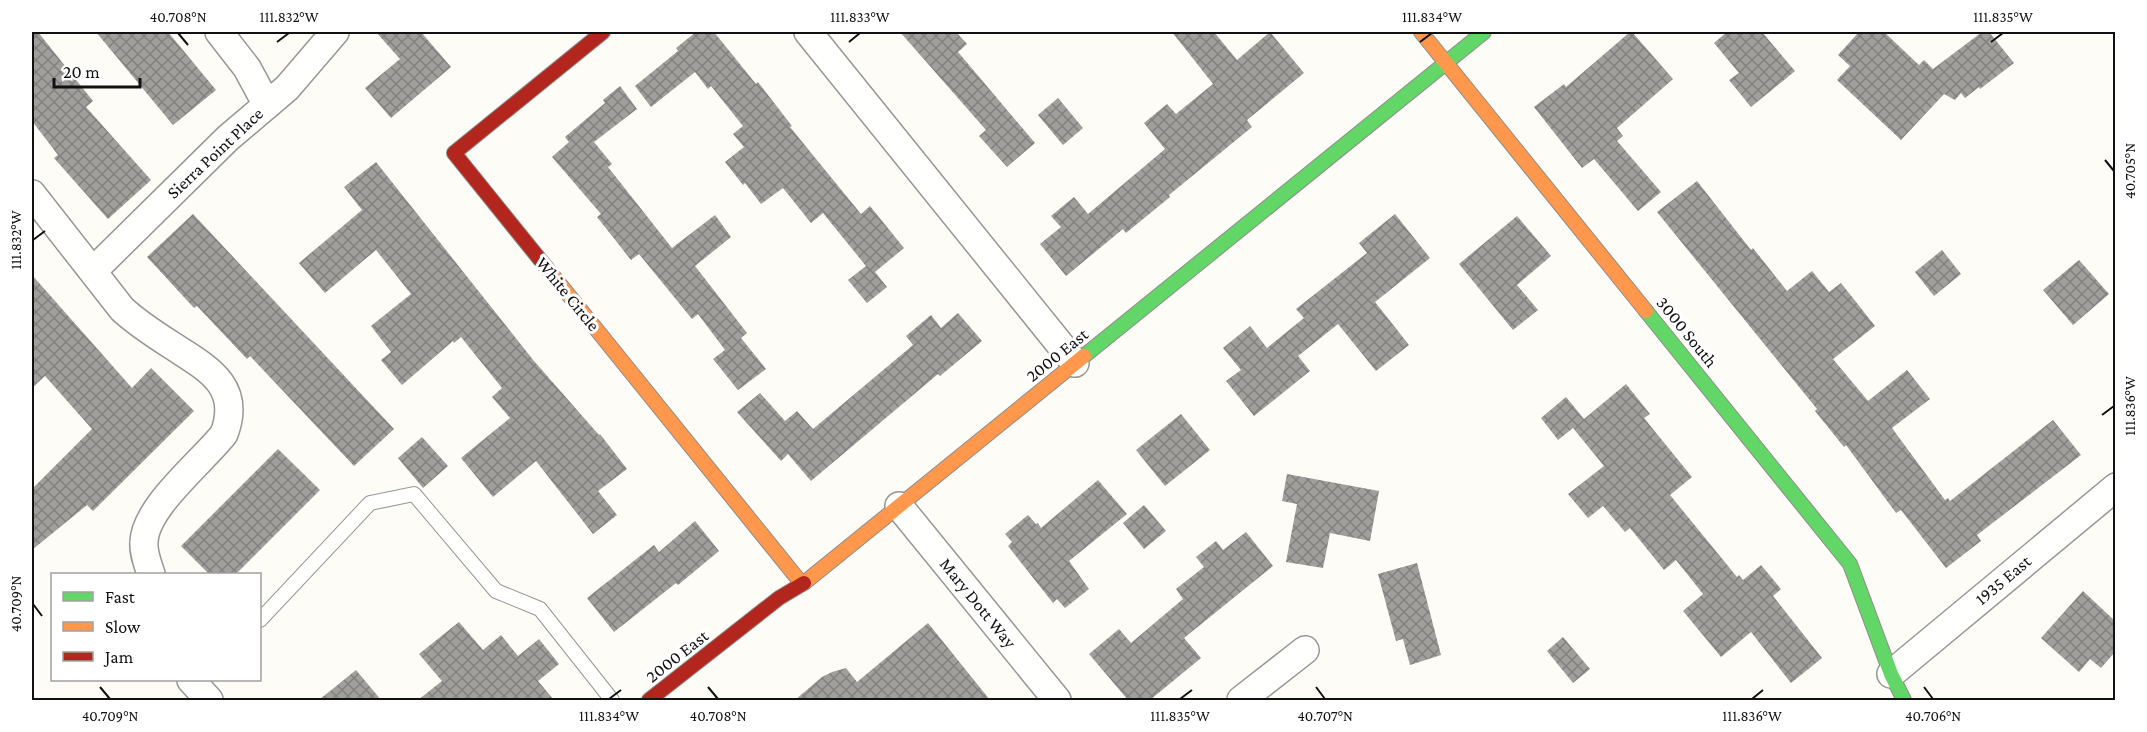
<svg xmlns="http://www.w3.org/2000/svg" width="2147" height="732" viewBox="0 0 2147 732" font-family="'Crimson Pro',serif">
  <defs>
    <pattern id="building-cross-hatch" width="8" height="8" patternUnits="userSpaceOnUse" patternTransform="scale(1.5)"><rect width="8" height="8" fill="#a19f9c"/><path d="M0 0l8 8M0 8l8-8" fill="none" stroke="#82807e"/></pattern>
  </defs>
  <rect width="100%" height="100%" fill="#fdfcf7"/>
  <g fill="url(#building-cross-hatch)">
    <polygon points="32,32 38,32 93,101 86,107 151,180 108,219 54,158 58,155 32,121"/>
    <polygon points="96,32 168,32 216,90 173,125"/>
    <polygon points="376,32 421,32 451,67 391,118 365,88 400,59"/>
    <polygon points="696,32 714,32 756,84 758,82 792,126 790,127 861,214 870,206 904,248 875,272 887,287 867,303 848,280 866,266 823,213 811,223 783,188 761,204 745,183 743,185 725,162 744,147 733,134 743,126 711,86 708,89 695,72 651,107 635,86 678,51 676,48"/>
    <polygon points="900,32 956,32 967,44 958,52 1035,143 1007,167 979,136 986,130"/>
    <polygon points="1172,32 1214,32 1237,60 1270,32 1304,73 1247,120 1252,127 1169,195 1170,197 1126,233 1123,229 1066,276 1040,244 1061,227 1051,216 1074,197 1088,214 1165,149 1144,123 1167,104 1176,114 1213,84"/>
    <polygon points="1630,32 1632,32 1673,79 1617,128 1623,136 1617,141 1661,192 1638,211 1594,159 1582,168 1534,107 1564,84 1566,87"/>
    <polygon points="1727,32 1762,32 1795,71 1751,107 1729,80 1739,73 1714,43"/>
    <polygon points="1859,32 1884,32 1919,65 1924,60 1933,69 1982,32 1989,32 2014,63 1980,89 1979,87 1965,98 1961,93 1955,100 1944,94 1901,140 1837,80 1850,66 1838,55"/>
    <polygon points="620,86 637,109 594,142 612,164 608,167 672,248 715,215 731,237 695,266 747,333 741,338 766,369 738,390 713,359 725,350 698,314 692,319 639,254 631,260 597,217 601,214 552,157 569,142 565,137 605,103 603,100"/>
    <polygon points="1058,98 1083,128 1063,145 1038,115"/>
    <polygon points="376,162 534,361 599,435 600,434 627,469 598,491 617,515 593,534 536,461 493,497 461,458 510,418 492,397 502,388 461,337 454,343 453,341 402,385 381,360 391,352 371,326 411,294 376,250 325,293 299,263 362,210 344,187"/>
    <polygon points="1697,181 1751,250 1753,248 1787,291 1812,271 1829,292 1841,283 1875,326 1833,359 1868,401 1907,370 1930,399 1892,428 1945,500 1948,498 1950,501 2053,420 2081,455 1977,535 1981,541 1946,568 1901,510 1896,513 1846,445 1844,447 1815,411 1817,409 1657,212"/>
    <polygon points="193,214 394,429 354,466 250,356 247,359 197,306 194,308 147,257"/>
    <polygon points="1395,214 1430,258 1375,302 1409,345 1376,371 1338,324 1298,356 1310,371 1254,416 1226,381 1241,370 1223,348 1250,326 1267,348 1304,318 1296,309 1367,253 1359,243"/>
    <polygon points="1517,216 1551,256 1517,285 1538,310 1513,330 1459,264"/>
    <polygon points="1942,250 1961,274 1934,296 1915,272"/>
    <polygon points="2079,260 2109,294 2073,325 2043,290"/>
    <polygon points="32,275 132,388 151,368 194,411 93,511 87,505 32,550 32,489 92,429 45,376 32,388"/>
    <polygon points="958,313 982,341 940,376 938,374 811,481 788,454 781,461 737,412 760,393 785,421 797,411 813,429 913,345 906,336 931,315 941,328"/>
    <polygon points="1626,384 1650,414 1644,418 1692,477 1670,495 1737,577 1739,575 1743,580 1761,565 1781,589 1773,596 1822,658 1791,683 1751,632 1721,657 1683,611 1703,594 1676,560 1664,570 1630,528 1625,532 1603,506 1588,518 1568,494 1604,466 1573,428 1558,440 1541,418 1566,397 1584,419"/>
    <polygon points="1181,414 1210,450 1165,486 1136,450"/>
    <polygon points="422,437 448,466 423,488 398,458"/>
    <polygon points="278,449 320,490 236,574 209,574 181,546"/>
    <polygon points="1287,474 1379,491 1370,541 1330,533 1323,568 1286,562 1297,504 1282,501"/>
    <polygon points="1098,480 1127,514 1069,561 1089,589 1065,608 1057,599 1053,603 1008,546 1012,542 1005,534 1028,515 1036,524 1038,523 1041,528"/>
    <polygon points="1144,505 1166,531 1144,549 1123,523"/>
    <polygon points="695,521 719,551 678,585 676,583 614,632 587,598 654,545 659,552"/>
    <polygon points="1246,532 1273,566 1184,638 1201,658 1150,700 1128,700 1089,654 1119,629 1131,643 1183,599 1176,589 1204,567 1196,557 1216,541 1223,550"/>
    <polygon points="1417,563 1441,655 1410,665 1403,639 1396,641 1378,574"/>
    <polygon points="2083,591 2115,621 2115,652 2101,668 2090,659 2079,672 2041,638"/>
    <polygon points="459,622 483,650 501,635 518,656 539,639 559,664 538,681 554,700 418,700 442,681 419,654"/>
    <polygon points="928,623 990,700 795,700 822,677 832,672 846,668 857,682"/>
    <polygon points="1563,637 1590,669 1573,683 1547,651"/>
    <polygon points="356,670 381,700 319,700"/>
  </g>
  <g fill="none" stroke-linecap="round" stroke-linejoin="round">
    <g stroke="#979795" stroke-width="16">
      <polyline id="lane" points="260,620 370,503 414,494 496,591 540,609 612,700"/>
    </g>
    <g stroke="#979795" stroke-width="30">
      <g id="street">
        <polyline points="219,32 247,68 267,105"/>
        <polyline points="808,32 1075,363"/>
        <path d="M32,194L122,309C139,325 159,337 179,350C212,371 241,389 224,434C202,462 145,507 144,542C143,553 148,564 151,574"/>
        <polyline points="93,271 228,138 287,88 335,32"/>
        <polyline points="899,506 1057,700"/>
        <polyline points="1891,674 2116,487"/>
        <polyline points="191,680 209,700"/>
        <polyline points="1241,700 1305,650"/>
      </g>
    </g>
    <g stroke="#8e8d8b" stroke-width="16">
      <g id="fast">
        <polyline points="1646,311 1850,564 1891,674 1904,700"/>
        <polyline points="1084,356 1484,32"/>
      </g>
    </g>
    <g stroke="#8e8d8b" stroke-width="16">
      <g id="slow">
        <polyline points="1421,32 1646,311"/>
        <polyline points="546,267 802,584"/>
        <polyline points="804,583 1084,356"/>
      </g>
    </g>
    <g stroke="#8e8d8b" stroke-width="16">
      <g id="jam">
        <polyline points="546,267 454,153 603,32"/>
        <polyline points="649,700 779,598 804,583"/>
      </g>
    </g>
    <use href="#lane" stroke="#fffffe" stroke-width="14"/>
    <use href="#street" stroke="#fffffe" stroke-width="27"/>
    <use href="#fast" stroke="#63d668" stroke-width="14"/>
    <use href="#slow" stroke="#ff974d" stroke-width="14"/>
    <use href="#jam" stroke="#b3261e" stroke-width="14"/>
  </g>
  <path fill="none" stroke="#111" stroke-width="2" d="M178,33L188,45M277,42L289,33M849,42L860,33M1420,42L1432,33M1991,42L2003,33M2105,160L2114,171M33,240L45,231M2102,415L2114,406M33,604L42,616M100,687L110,699M708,687L718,699M1316,687L1325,699M1924,687L1933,699M609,699L621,690M1180,699L1192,690M1752,699L1763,690"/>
  <g text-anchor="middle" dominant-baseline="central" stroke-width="6" stroke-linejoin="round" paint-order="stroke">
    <g font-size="18" fill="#111" stroke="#fff">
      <text transform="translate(215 153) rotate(-43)">Sierra Point Place</text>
      <text transform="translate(568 294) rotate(51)">White Circle</text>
      <text transform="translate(1687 332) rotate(51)">3000 South</text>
      <text transform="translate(1057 355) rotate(-39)">2000 East</text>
      <text transform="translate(2003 580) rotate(-40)">1935 East</text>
      <text transform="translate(978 603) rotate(51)">Mary Dott Way</text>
      <text transform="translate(677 656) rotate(-38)">2000 East</text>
    </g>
  </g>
  <rect width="2147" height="732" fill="none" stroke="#ffffff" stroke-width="66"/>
  <rect x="51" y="573" width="210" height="108" fill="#ffffff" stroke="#a0a0a0" stroke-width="1.5"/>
  <rect x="63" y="592" width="30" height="9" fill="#63d668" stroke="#a0a0a0" stroke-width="1.5"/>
  <text x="105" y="603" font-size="18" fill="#111111">Fast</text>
  <rect x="63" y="622" width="30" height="9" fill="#ff974d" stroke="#a0a0a0" stroke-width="1.5"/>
  <text x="105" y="633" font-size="18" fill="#111111">Slow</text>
  <rect x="63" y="652" width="30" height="9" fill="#b3261e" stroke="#a0a0a0" stroke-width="1.5"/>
  <text x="105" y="663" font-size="18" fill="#111111">Jam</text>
  <path d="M54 78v9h86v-9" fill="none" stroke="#111111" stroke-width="3"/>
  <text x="63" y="78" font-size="18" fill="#111111" stroke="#ffffff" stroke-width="4.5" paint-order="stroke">20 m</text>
  <rect x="33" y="33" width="2081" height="666" fill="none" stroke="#111" stroke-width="2"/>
  <g font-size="15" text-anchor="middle" fill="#111">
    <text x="178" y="22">40.708°N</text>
    <text x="289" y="22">111.832°W</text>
    <text x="860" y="22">111.833°W</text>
    <text x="1432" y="22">111.834°W</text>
    <text x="2003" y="22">111.835°W</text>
    <text transform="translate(2130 171) rotate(-90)" y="5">40.705°N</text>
    <text transform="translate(16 240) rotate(-90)" y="5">111.832°W</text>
    <text transform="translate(2130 406) rotate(-90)" y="5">111.836°W</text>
    <text transform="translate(16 604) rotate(-90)" y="5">40.709°N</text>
    <text x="110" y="721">40.709°N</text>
    <text x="609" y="721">111.834°W</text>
    <text x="718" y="721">40.708°N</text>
    <text x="1180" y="721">111.835°W</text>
    <text x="1325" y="721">40.707°N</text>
    <text x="1752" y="721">111.836°W</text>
    <text x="1933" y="721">40.706°N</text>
  </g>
</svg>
